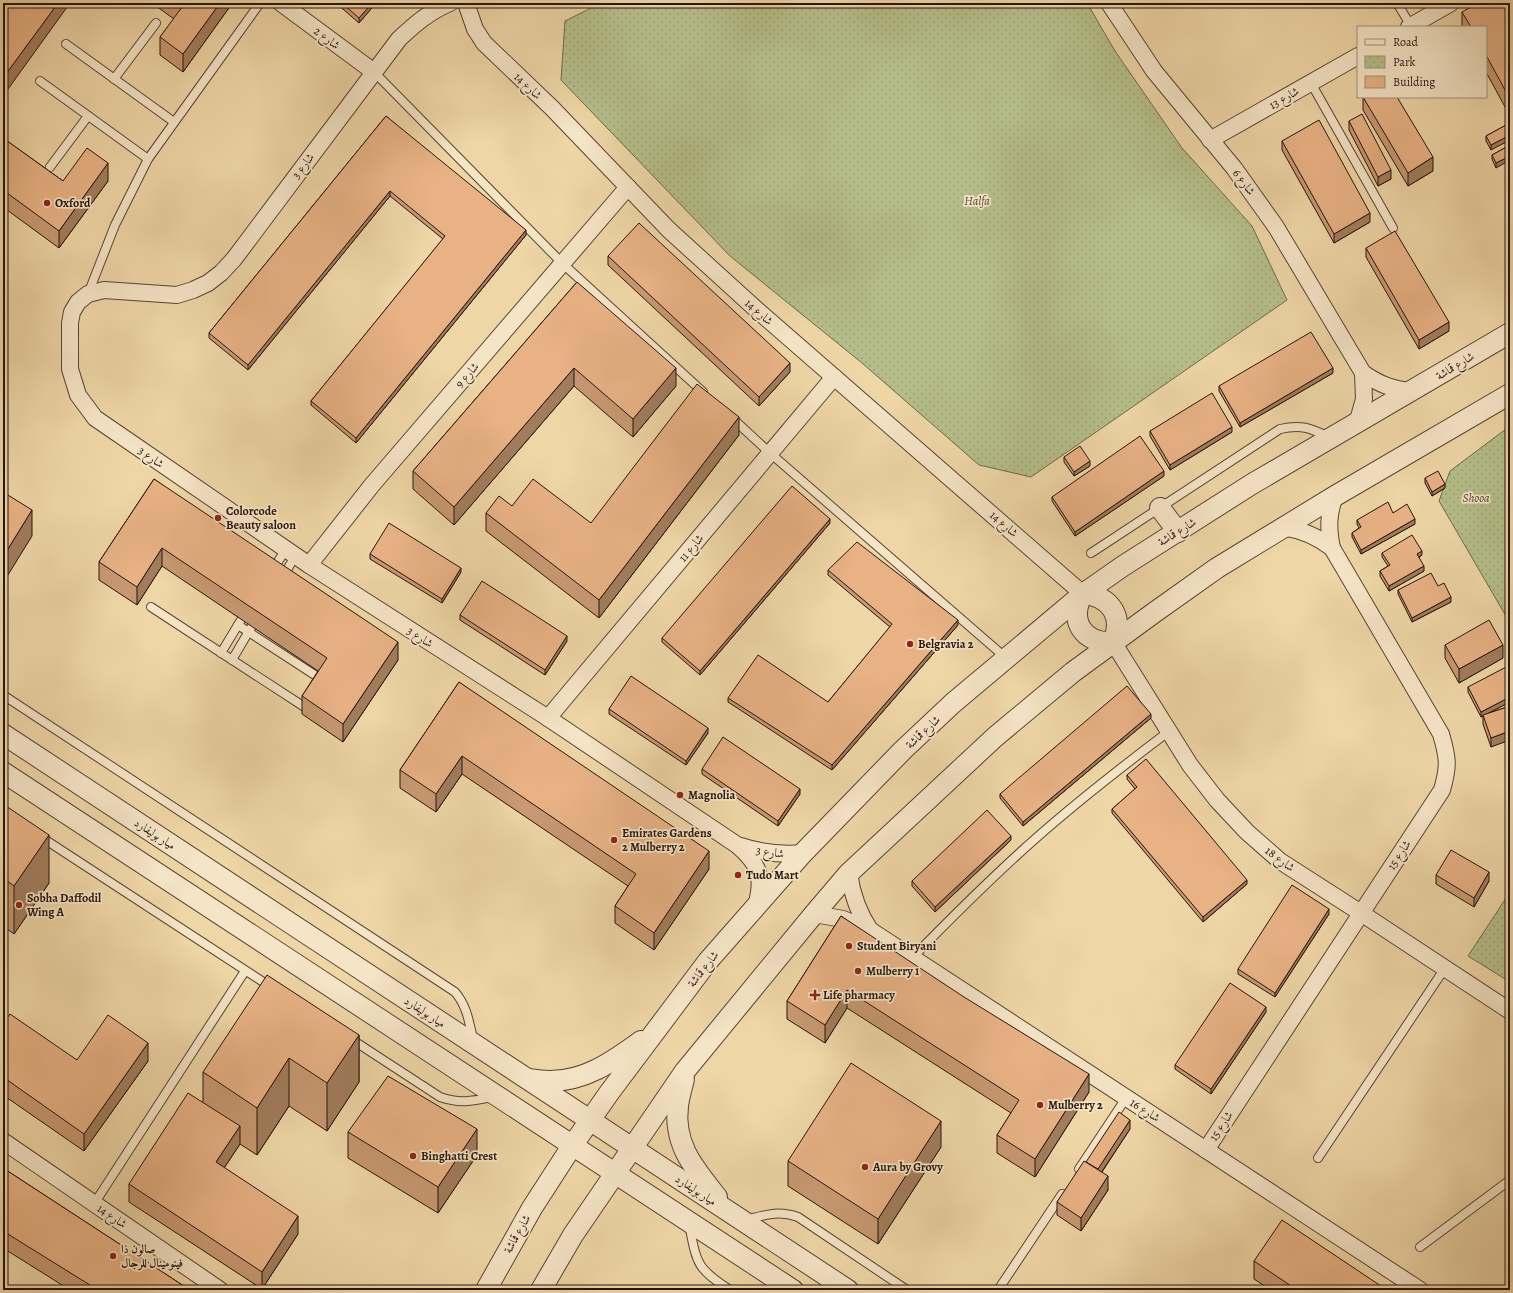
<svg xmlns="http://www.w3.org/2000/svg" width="1513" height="1293" viewBox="0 0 1513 1293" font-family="Alegreya,Amiri,serif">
  <defs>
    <pattern id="park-dots" width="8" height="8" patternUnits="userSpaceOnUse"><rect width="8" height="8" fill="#b5be8a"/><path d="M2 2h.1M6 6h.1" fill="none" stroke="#9ca276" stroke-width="1.8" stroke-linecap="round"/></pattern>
  </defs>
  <rect width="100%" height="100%" fill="#efd6a7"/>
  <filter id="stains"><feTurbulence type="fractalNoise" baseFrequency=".005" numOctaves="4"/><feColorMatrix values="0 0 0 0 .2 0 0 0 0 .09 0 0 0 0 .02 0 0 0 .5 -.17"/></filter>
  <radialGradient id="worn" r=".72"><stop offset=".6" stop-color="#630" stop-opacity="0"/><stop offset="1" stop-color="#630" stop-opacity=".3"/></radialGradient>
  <g fill="url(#park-dots)" stroke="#6e694c">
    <polygon points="601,3 1087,3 1115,51 1182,148 1252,226 1287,300 1031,477 979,465 862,363 730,256 561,80 565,21"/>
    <polygon points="1510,426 1510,623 1439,501 1450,471"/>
    <polygon points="1510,892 1510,982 1468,956"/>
  </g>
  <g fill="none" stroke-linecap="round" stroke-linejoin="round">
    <g stroke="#584434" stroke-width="10">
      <g id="service">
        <polyline points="1397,3 1411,26"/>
        <polyline points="66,44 174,122"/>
        <polyline points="374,72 562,263 703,392"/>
        <polyline points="114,79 156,23"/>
        <polyline points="40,81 148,159"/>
        <polyline points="1311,83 1393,228"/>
        <polyline points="50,167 88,116"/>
        <polyline points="88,294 115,225 148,159 260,3"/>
        <polyline points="731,417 770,453 1006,658"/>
        <path d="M1091,553L1280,429C1301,424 1310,428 1329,437"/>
        <polyline points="272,571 286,549"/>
        <polyline points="283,577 295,556"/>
        <polyline points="151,607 306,708"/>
        <polyline points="238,625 324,681"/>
        <polyline points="221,653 241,620"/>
        <polyline points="232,660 252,626"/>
        <path d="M3,695L455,992C467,1006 469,1022 473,1039"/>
        <polyline points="41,837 271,987"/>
        <path d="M912,958C952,917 992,877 1035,839C1078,801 1123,766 1168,732"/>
        <path d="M351,1039L440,1097C460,1104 473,1101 493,1097"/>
        <polyline points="1318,1158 1445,968"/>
        <polyline points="1079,1169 1126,1098"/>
        <polyline points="94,1204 245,971"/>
        <path d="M745,1220C765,1215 778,1210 798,1217L907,1290"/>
        <path d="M689,1224C697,1264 696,1268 730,1290"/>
        <polyline points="1420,1247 1510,1180"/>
        <polyline points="998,1290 1062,1194"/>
      </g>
    </g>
    <g stroke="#584434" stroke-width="18">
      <g id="minor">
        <polyline points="281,3 374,72"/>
        <path d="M450,3C430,11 415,24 399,39L234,259L221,273L208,283L193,290L177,295L104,290L88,294L78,302L72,312L70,323V369L78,395L95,418L309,565L548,718L737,845C760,865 764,877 756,906"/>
        <polyline points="466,3 475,29 484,43 552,108 669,230 757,310 1083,594"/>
        <path d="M1109,3L1154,71L1234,168L1276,227L1363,373C1379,384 1393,390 1413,391"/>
        <polyline points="1409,27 1451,3"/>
        <polyline points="1210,140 1358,56"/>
        <polyline points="1357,424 1364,399 1363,373"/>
        <path d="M1283,527C1302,530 1317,536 1332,548"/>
        <polyline points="309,565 372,485 628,187"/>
        <polyline points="1113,642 1190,765 1217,800 1247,832 1280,861 1361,913 1510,1011"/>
        <polyline points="548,718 834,377"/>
        <path d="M741,846C762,853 781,855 803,853"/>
        <path d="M849,873C852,895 858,912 870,930"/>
        <polyline points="814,914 843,919 870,930 1420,1290"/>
        <polyline points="3,1141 220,1290"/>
        <path d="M1206,1150L1442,790C1449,766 1448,758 1441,734L1332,548C1328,529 1328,514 1335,496"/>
      </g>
    </g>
    <g stroke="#584434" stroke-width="22">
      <g id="tertiary">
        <polyline points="1160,508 1178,532"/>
        <path d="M1083,594C1111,596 1124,617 1113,642C1083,644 1068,620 1083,594Z"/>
        <polyline points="3,734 848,1290"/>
        <polyline points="3,772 793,1290"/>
        <path d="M528,1079C535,1080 543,1081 550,1081C586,1081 613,1061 641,1041"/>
        <path d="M684,1079C682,1088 679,1097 678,1106C673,1145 695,1169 717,1197"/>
        <polyline points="486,1290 532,1208 572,1146 609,1093 708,961 803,853 903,750 953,703 1083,594 1123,566 1252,484 1510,333"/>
        <polyline points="541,1290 573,1235 685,1071 814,914 849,873 995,737 1073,672 1155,612 1217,568 1335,496 1510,394"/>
      </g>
    </g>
    <use href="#service" stroke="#f5e4c6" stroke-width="8"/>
    <use href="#minor" stroke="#f5e4c6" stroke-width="16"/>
    <use href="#tertiary" stroke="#f5e4c6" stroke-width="20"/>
  </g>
  <g fill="#c89972" stroke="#26140e">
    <polygon points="152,3 231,3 231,5 183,72 160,55 160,37 174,19"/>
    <polygon points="336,3 376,3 359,23"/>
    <polygon points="1510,3 1510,116 1486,72 1486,27 1462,27 1462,12"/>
    <polygon points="1363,97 1433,171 1408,186 1363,110"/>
    <polygon points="386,116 526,235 356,443 311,405 311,401 443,239 390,196 248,370 209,338 209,333"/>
    <polygon points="1349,121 1391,179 1378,186 1349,130"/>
    <polygon points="1508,124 1491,150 1486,141 1486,136"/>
    <polygon points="3,138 63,181 108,181 59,248 3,207"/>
    <polygon points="1282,141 1370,222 1334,243 1282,150"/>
    <polygon points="1510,145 1496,168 1492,159 1492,155"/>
    <polygon points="1366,248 1449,331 1419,349 1366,257"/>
    <polygon points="608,256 790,372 759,406 608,265"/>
    <polygon points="577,282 676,386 633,437 574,386 454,525 413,489 413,471"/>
    <polygon points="1333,373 1240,427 1219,391 1219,386"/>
    <polygon points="1150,431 1232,432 1170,470 1150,436"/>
    <polygon points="739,435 599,618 486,531 486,513 512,506 591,523"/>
    <polygon points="1064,457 1090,466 1074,476 1064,462"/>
    <polygon points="1164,476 1075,536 1052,501 1052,497"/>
    <polygon points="1425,478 1445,488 1432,496 1425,483"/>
    <polygon points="154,479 398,660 343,742 302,714 302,696 318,671 162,566 137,605 99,580 99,562"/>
    <polygon points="1393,513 1415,524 1361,554 1352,537 1352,533 1359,528 1357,524 1357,520"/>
    <polygon points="830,523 700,675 662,642 662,638"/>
    <polygon points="1382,553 1422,555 1419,557 1424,571 1389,591 1380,576 1380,571 1388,566 1382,557"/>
    <polygon points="370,554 461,572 442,603 370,559"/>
    <polygon points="828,570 958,625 832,770 728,702 728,698 828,702 890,627 828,575"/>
    <polygon points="1438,586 1451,602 1412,622 1398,594 1398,590"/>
    <polygon points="460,615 567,641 545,675 460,620"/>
    <polygon points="1445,645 1503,658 1459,683 1445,658"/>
    <polygon points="459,682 709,869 654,950 615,923 615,906 628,886 462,774 436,812 400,788 400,770"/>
    <polygon points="1468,687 1510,702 1486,714 1510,706 1491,747 1483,724 1483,716 1481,717 1468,692"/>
    <polygon points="609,709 708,733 686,765 609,714"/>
    <polygon points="1151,718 1023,826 1000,798 1000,794"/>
    <polygon points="702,769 800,794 778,826 702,774"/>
    <polygon points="1127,775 1247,884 1203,922 1112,813 1112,809 1135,789 1127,779"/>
    <polygon points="3,804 49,883 14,934 3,926"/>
    <polygon points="1011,840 935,912 912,886 912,881"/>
    <polygon points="1436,875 1489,881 1474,907 1436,884"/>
    <polygon points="1329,914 1275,997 1238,974 1238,969"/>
    <polygon points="841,916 1089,1092 1035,1177 997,1153 997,1135 1011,1113 847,1008 825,1043 787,1019 787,1001"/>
    <polygon points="1266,1012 1211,1094 1175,1069 1175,1065"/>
    <polygon points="3,1024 77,1060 148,1061 84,1151 3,1095"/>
    <polygon points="359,1035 359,1082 327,1131 289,1106 257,1155 240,1144 224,1168 298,1234 262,1289 129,1202 129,1184 203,1103 203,1072"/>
    <polygon points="1130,1129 1102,1172 1108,1190 1081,1231 1057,1215 1057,1202 1086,1162"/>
    <polygon points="348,1132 477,1155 438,1213 348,1158"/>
    <polygon points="941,1147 878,1244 788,1186 788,1161"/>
    <polygon points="3,1168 190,1290 70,1290 3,1248"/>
    <polygon points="1254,1261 1387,1290 1271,1290 1254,1279"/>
  </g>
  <g fill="#a27d5d" stroke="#26140e">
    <polygon points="58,3 70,3 3,96 3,78"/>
    <polygon points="220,3 231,3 231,5 183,72 183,54"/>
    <polygon points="372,3 376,3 359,23 359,18"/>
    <polygon points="1510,135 1510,140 1491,150 1491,145"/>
    <polygon points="1510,156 1510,160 1496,168 1496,163"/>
    <polygon points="1433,157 1433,171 1408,186 1408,173"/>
    <polygon points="108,163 108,181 59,248 59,231"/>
    <polygon points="1391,170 1391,179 1378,186 1378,177"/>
    <polygon points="390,191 390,196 248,370 248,365"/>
    <polygon points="1370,213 1370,222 1334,243 1334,234"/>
    <polygon points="526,230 526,235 356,443 356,438"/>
    <polygon points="1449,322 1449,331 1419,349 1419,340"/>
    <polygon points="790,363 790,372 759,406 759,397"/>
    <polygon points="574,368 574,386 454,525 454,507"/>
    <polygon points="676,368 676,386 633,437 633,419"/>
    <polygon points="1333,368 1333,373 1240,427 1240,423"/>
    <polygon points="739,417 739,435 599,618 599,600"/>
    <polygon points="1232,427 1232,432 1170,470 1170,465"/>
    <polygon points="1090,461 1090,466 1074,476 1074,472"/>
    <polygon points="1164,471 1164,476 1075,536 1075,532"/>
    <polygon points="1445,484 1445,488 1432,496 1432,492"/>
    <polygon points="32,510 32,536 3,583 3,557"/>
    <polygon points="830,519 830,523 700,675 700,671"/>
    <polygon points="1415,519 1415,524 1361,554 1361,550"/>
    <polygon points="162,548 162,566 137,605 137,587"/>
    <polygon points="1422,551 1422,555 1417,558 1417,554"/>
    <polygon points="1424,566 1424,571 1389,591 1389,586"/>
    <polygon points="461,568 461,572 442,603 442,599"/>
    <polygon points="1451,597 1451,602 1412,622 1412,618"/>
    <polygon points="958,620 958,625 832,770 832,765"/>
    <polygon points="567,636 567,641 545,675 545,670"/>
    <polygon points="398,642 398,660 343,742 343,724"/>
    <polygon points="1503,645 1503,658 1459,683 1459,669"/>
    <polygon points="1510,697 1510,702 1481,717 1481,712"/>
    <polygon points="1151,714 1151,718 1023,826 1023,822"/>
    <polygon points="708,728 708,733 686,765 686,761"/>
    <polygon points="1510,731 1510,740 1491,747 1491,738"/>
    <polygon points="462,756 462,774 436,812 436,794"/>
    <polygon points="800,789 800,794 778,826 778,821"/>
    <polygon points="49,835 49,883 14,934 14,886"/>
    <polygon points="1011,836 1011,840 935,912 935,907"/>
    <polygon points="709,851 709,869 654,950 654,933"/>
    <polygon points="1489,872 1489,881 1474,907 1474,898"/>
    <polygon points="1247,880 1247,884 1203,922 1203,917"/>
    <polygon points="1329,909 1329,914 1275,997 1275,993"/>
    <polygon points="847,990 847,1008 825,1043 825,1025"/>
    <polygon points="1266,1007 1266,1012 1211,1094 1211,1089"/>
    <polygon points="359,1035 359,1082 327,1131 327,1083"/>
    <polygon points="148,1043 148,1061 84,1151 84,1134"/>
    <polygon points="289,1058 289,1106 257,1155 257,1108"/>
    <polygon points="1089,1074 1089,1092 1035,1177 1035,1159"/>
    <polygon points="1130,1120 1130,1129 1095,1182 1095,1173"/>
    <polygon points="941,1121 941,1147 878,1244 878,1219"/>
    <polygon points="240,1126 240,1144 216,1180 216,1162"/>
    <polygon points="477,1129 477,1155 438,1213 438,1187"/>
    <polygon points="1108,1176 1108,1190 1081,1231 1081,1218"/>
    <polygon points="298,1216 298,1234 262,1289 262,1272"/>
  </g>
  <g fill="#e8b285" stroke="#26140e">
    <polygon points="3,3 58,3 3,78"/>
    <polygon points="176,3 220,3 183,54 160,37 182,7"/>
    <polygon points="342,3 372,3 359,18"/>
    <polygon points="1478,3 1510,3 1510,99 1486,55 1486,27 1471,27 1462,12"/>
    <polygon points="1363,97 1397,97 1433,157 1408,173"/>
    <polygon points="1362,114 1391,170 1378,177 1349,121"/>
    <polygon points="386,116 526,230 356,438 311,401 445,236 390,191 248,365 209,333"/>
    <polygon points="1319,120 1370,213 1334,234 1282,141"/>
    <polygon points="1508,124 1510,127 1510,135 1491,145 1486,136"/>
    <polygon points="3,138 63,181 87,148 108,163 59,231 3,190"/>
    <polygon points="1510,145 1510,156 1496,163 1492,155"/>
    <polygon points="639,223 790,363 759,397 608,256"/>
    <polygon points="1395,231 1449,322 1419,340 1366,248"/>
    <polygon points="577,282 676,368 633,419 574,368 454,507 413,471"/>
    <polygon points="1311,332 1333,368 1240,423 1219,386"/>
    <polygon points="697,384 739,417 599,600 486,513 499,496 512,506 533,479 591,523"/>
    <polygon points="1212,393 1232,427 1170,465 1150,431"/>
    <polygon points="1140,436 1164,471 1075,532 1052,497"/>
    <polygon points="1080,446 1090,461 1074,472 1064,457"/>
    <polygon points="1438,471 1445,484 1432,492 1425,478"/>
    <polygon points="154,479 398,642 343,724 302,696 327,658 162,548 137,587 99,562"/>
    <polygon points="792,486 830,519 700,671 662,638"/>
    <polygon points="3,492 32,510 3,557"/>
    <polygon points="1388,502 1393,513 1407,504 1415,519 1361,550 1352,533 1361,527 1357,520"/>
    <polygon points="389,523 461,568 442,599 370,554"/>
    <polygon points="1412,535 1422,551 1417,554 1424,566 1389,586 1380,571 1390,565 1382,553"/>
    <polygon points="857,542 958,620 832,765 728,698 758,655 828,702 892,624 828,570"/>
    <polygon points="1431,573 1438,586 1444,583 1451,597 1412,618 1398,590"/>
    <polygon points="482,581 567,636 545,670 460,615"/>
    <polygon points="1489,620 1503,645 1459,669 1445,645"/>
    <polygon points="1508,666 1510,670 1510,697 1481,712 1468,687"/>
    <polygon points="631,676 708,728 686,761 609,709"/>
    <polygon points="459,682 709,851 654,933 615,906 636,874 462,756 436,794 400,770"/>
    <polygon points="1127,686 1151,714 1023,822 1000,794"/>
    <polygon points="1510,706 1510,731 1491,738 1483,715"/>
    <polygon points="723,737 800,789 778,821 702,769"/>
    <polygon points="1146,759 1247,880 1203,917 1112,809 1137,787 1127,775"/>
    <polygon points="3,804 49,835 14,886 3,878"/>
    <polygon points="987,810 1011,836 935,907 912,881"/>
    <polygon points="1451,850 1489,872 1474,898 1436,875"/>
    <polygon points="1292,885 1329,909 1275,993 1238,969"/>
    <polygon points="841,916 964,997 1089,1074 1035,1159 997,1135 1019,1100 847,990 825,1025 787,1001"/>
    <polygon points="267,975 359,1035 327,1083 289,1058 257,1108 203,1072"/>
    <polygon points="1230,983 1266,1007 1211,1089 1175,1065"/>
    <polygon points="10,1014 77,1060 108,1015 148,1043 84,1134 3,1077 3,1024"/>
    <polygon points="851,1063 941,1121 878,1219 788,1161"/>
    <polygon points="388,1076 477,1129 438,1187 348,1132"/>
    <polygon points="188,1093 240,1126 216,1162 298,1216 262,1272 129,1184"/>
    <polygon points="1119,1112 1130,1120 1098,1169 1086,1162"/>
    <polygon points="1084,1161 1108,1176 1081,1218 1057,1202"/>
    <polygon points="3,1168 190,1290 98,1290 3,1231"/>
    <polygon points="1282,1220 1387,1290 1297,1290 1254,1261"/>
  </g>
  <g fill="#8f2418" stroke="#f5e4c6" stroke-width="1.5">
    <circle cx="47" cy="203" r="4"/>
    <circle cx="218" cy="518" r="4"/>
    <circle cx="910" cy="644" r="4"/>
    <circle cx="680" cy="795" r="4"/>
    <circle cx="614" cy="840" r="4"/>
    <circle cx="738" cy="875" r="4"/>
    <circle cx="19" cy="905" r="4"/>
    <circle cx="849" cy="946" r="4"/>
    <circle cx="858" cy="971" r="4"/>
    <path d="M813 989h4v4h4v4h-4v4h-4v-4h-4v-4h4z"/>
    <circle cx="1040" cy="1105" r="4"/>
    <circle cx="413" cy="1156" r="4"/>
    <circle cx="865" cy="1167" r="4"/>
    <circle cx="113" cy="1256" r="4"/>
  </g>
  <g text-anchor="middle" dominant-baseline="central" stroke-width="3.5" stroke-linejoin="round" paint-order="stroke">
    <g font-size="12" fill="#26140e" stroke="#f5e4c6">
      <text transform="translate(327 38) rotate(37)">شارع 2</text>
      <text transform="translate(528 86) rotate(43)">شارع 14</text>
      <text transform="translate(1284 98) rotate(-30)">شارع 13</text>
      <text transform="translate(303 166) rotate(-53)">شارع 3</text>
      <text transform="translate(1244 182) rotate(53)">شارع 6</text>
      <text transform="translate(759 312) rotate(41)">شارع 14</text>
      <text transform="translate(1455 366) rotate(-31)">شارع قماشة</text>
      <text transform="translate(467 375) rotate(-49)">شارع 9</text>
      <text transform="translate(151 457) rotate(35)">شارع 3</text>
      <text transform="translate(1004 524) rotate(41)">شارع 14</text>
      <text transform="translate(1177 532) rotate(-32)">شارع قماشة</text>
      <text transform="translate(691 548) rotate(-50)">شارع 11</text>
      <text transform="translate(420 637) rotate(33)">شارع 3</text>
      <text transform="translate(923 732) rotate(-43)">شارع قماشة</text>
      <text transform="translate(155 834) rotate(33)">ميار بوليفارد</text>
      <text transform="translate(770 852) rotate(8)">شارع 3</text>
      <text transform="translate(1399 855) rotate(-57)">شارع 15</text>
      <text transform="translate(1280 859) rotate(37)">شارع 18</text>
      <text transform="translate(703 969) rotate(-52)">شارع قماشة</text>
      <text transform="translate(425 1012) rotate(33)">ميار بوليفارد</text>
      <text transform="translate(1145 1110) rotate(33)">شارع 16</text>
      <text transform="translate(1221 1126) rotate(-57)">شارع 15</text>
      <text transform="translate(696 1190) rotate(33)">ميار بوليفارد</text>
      <text transform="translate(112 1216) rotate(34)">شارع 14</text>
      <text transform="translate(517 1234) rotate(-61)">شارع قماشة</text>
    </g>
    <g font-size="12" font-style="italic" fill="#514733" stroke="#f5e4c6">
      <text x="977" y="201">Halfa</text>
      <text x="1476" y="498">Shooa</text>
    </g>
    <g font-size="12" font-weight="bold" fill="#26140e" stroke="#f5e4c6" text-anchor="start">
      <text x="55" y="203">Oxford</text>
      <text x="226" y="511">Colorcode<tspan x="226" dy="14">Beauty saloon</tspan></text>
      <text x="918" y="644">Belgravia 2</text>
      <text x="688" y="795">Magnolia</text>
      <text x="622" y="833">Emirates Gardens<tspan x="622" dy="14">2 Mulberry 2</tspan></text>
      <text x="746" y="875">Tudo Mart</text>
      <text x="27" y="898">Sobha Daffodil<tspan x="27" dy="14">Wing A</tspan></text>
      <text x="857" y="946">Student Biryani</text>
      <text x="866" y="971">Mulberry 1</text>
      <text x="823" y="995">Life pharmacy</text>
      <text x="1048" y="1105">Mulberry 2</text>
      <text x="421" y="1156">Binghatti Crest</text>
      <text x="873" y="1167">Aura by Grovy</text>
      <text x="121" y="1249">صالون ذا<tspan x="121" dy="14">فينومينال للرجال</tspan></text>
    </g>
  </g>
  <rect width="1513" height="1293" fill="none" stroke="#efd6a7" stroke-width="16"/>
  <rect x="4" y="4" width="1505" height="1285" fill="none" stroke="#26140e" stroke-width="2"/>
  <rect x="8" y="8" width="1497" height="1277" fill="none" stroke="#26140e"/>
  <rect x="1357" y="26" width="130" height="72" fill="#f5e4c6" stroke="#a2917c"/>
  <rect x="1365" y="39" width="20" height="6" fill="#f5e4c6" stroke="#a2917c"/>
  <text x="1393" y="46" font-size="12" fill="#26140e">Road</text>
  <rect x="1365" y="56" width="20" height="12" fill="url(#park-dots)" stroke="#a2917c"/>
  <text x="1393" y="66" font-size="12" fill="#26140e">Park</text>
  <rect x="1365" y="76" width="20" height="12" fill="#e8b285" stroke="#a2917c"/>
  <text x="1393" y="86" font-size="12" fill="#26140e">Building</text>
  <rect width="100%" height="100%" filter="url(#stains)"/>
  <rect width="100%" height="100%" fill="url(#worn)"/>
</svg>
